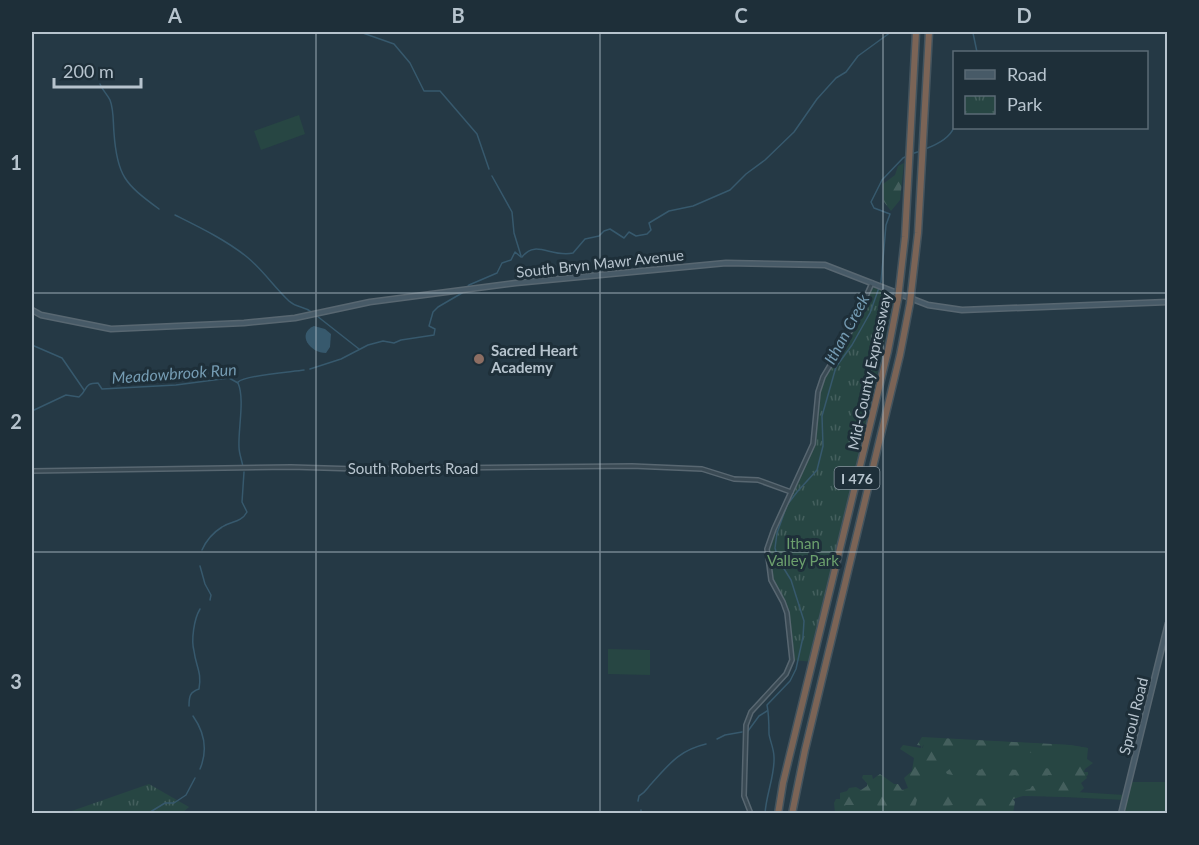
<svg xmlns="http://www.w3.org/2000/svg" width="1199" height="845" viewBox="0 0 1199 845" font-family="Lato,sans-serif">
  <defs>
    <pattern id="forest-firs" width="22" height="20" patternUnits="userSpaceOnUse" patternTransform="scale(1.5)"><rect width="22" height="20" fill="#274643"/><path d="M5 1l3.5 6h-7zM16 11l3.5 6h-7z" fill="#445f5d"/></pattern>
    <pattern id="park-tufts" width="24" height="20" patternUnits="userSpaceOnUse" patternTransform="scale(1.5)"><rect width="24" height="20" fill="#274643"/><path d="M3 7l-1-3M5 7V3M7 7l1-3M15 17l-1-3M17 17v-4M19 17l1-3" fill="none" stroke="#445f5d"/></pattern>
  </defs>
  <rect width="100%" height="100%" fill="#253945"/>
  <g fill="#274643">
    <polygon points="299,115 305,134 261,150 254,131"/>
    <polygon points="608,649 650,650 650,675 608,674"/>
    <polygon points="926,738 1070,745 1088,748 1077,792 1125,795 1129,783 1133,782 1167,782 1167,813 1121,813 1124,800 1023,795 1013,799 1010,813 832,814 876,781 907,792"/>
  </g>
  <g fill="url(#forest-firs)" fill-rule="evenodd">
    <polygon points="904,163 900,200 891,211 884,202 883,184 895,175 898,166"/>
    <path d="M922,737L1070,745L1088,748L1087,759L1093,763L1085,769L1084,772H1088V775L1086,776L1087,778L1081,783L1084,788L1075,797L1023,796L1013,799L1015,802L1013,813H975L967,809L968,803L962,801L961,803L955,800L953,805C943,808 931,807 928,796C939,786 948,791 962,793L963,796L969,792L975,799L994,798L997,801L1009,795L1012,798L1017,792L1030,789L1032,786C1042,785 1055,789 1063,780L1070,781L1071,784L1077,783V778L1072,772L1067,770L1065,776L1048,775L1047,778L1038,779L1037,781L1032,778C1027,782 1020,779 1015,775L1003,779L987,776L985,779L976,775L965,777L947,774L946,772L951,768L950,765L937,762L934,765L929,764L922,767L923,775L918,784L920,788L916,794L918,796L915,807L912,806L915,809L913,811L912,809L908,811L902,807L897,796V794L877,786L896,813H882L883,809L878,808L877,804L873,803L872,801L868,800V803H863L861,805H846L838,812L839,813H827L835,812L834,803L836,799H840V793L847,791L849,788L856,787L861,790L867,786V783L862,778L863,775H872L873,779L880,774L894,784H898L902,790L908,788L904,778L912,771L914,758L900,749L903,745L921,748V746L917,745ZM934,743L937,746L961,750L964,748L970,751L971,748L977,750L980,747L989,749H1001L1034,753V751C1035,751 1044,753 1045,753C1058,752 1059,741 1074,750L1075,760L1066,770L1058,765L1056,769L1030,767L1018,770L1006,769L1001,771L986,766L980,770L972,765L958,767L955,761L959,759L954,754L922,748L923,745Z"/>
  </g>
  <g fill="url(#park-tufts)">
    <polygon points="873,287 892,295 893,303 814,662 792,660 787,613 771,580 767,549 774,529 813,444 818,392 823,377 844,343"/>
    <polygon points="149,784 189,807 182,813 66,813"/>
  </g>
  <path fill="#37596d" d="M314,326L325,329L331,334L330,347L326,353C310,353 296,334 314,326Z"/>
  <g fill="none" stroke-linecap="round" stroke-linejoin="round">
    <g stroke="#37596d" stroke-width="1.5">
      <polyline points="360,32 394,44 410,63 424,91 440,91 477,134 489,169"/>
      <path d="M948,32C956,35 964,32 973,33L977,52"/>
      <path d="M100,84C103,91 107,94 110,100C114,110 113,123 114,133C117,176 125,184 159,209"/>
      <path d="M925,149C936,145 950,138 954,127"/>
      <polyline points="911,154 921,151"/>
      <polyline points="492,176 512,212 514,233 521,256"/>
      <path d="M175,215C199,227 226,240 247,257C263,270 274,287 289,301C298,309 303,305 313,313"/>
      <path d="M522,257C536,239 551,258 573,253L585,239L599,236L604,231L610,229L624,238L629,232L636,236L647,234L651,230L649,223L669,211L693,206L730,190L746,174L765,160L794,132L817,99L836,78L846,72L858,56L891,32"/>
      <polyline points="317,316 359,349"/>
      <polyline points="32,345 62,358 84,390"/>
      <polyline points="310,369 341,359 368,345 383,341 394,343 401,340 434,335 435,329 429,326 433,312 438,307 462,293 469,285 497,273 502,263 511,260 515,252 521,257"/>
      <path d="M238,382C245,375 291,372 304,370"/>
      <path d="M238,383C245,399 238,429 239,447C239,454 242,460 243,467"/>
      <path d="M32,411L66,395L79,397C88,390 83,383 98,383L102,389L176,385L229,378L238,383"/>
      <path d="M202,550C206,541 214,532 222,527C231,521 241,523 247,512L242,502L244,472"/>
      <polyline points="200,566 205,584 211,595 210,600"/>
      <path d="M189,706C189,696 190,692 199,689C202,672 196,667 194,651C191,640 194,619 200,609"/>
      <path d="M193,716C205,733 208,750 200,769"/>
      <polyline points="748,731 759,716 767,711"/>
      <polyline points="717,739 725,735 742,732"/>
      <path d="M638,801L639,796C646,792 647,788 652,783C670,763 680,750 706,744"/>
      <polyline points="147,814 165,803 174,803 186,795 195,778"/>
      <polyline points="641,814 641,810"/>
      <path d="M765,814C766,794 775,776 774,757C774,749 770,741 769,734C769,724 769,715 767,705L790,681L796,669L803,637L804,621L791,580L778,559L775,548L777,533L787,505L797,492L817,470L823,446L822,416L836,367L852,345L870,313L881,282L886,225L890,214L874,208L871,202L882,180L903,158L907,156"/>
    </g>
    <g stroke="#586771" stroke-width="6">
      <g id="tertiary">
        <polyline points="32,471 291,467 357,469 632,466 702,469 734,479 758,480 791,492"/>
        <polyline points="751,814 744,796 746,725 751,712 786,674 792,660 787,613 783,602 771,580 767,549 774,529 813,444 818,392 823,377 851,330 872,283"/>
      </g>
    </g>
    <g stroke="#586771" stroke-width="7">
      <g id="secondary">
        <polyline points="32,310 41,315 111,329 244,323 295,318 370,302 516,283 726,263 825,265 928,305 962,310 1168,302"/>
        <polyline points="1121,814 1168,623"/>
      </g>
    </g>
    <g stroke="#44545e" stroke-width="9">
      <g id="motorway">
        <polyline points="899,290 905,237 916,32"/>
        <polyline points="911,294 918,233 929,32"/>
        <polyline points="778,814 783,783 888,351 898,299"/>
        <polyline points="792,814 805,750 900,355 910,303"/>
      </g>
    </g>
    <use href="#tertiary" stroke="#3a4a54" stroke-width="3"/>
    <use href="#secondary" stroke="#475a67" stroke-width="4"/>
    <use href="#motorway" stroke="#7b6456" stroke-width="6"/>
    <g stroke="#44545e" stroke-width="9" stroke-linecap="butt">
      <g id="motorway-bridge">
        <polyline points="898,299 899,290"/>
        <polyline points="910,303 911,294"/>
      </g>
    </g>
    <use href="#motorway-bridge" stroke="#7b6456" stroke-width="6"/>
  </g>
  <path fill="none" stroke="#b7c4ce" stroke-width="1.5" stroke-opacity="0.55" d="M316,32V814M600,32V814M883,32V814M32,293H1168M32,552H1168"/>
  <circle fill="#8d6e63" stroke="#1e2f39" stroke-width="2" cx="479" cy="359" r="6"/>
  <g text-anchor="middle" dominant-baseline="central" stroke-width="6" stroke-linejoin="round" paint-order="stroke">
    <rect fill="#1e2f39" stroke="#8997a1" stroke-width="1.5" x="834.5" y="467" width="45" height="22" rx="4.5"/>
    <g font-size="14" font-weight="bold" fill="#b7c4ce">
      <text x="857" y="478">I 476</text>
    </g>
    <g font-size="15" fill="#b7c4ce" stroke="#1e2f39">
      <text transform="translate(600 263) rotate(-6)">South Bryn Mawr Avenue</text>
      <text transform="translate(869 371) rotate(-78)">Mid-County Expressway</text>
      <text x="413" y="468">South Roberts Road</text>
      <text transform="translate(1133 716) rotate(-76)">Sproul Road</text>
    </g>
    <g font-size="15" font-weight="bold" fill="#b7c4ce" stroke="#1e2f39" text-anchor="start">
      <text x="491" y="350">Sacred Heart<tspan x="491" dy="17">Academy</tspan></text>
    </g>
    <g font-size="15" fill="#6ca06d" stroke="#1e2f39">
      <text x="803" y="543">Ithan<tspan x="803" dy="17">Valley Park</tspan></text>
    </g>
    <g font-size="16" font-style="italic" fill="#759cb3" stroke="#1e2f39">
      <text transform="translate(846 329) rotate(-62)">Ithan Creek</text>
      <text transform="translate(174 373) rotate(-4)">Meadowbrook Run</text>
    </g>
  </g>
  <rect width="1199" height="845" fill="none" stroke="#1e2f39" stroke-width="66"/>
  <rect x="953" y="51" width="195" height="78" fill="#1e2f39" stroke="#5b6b75" stroke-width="1.5"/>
  <rect x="965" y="70" width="30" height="9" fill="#475a67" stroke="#5b6b75" stroke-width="1.5"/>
  <text x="1007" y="81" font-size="18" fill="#b7c4ce">Road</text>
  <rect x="965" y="96" width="30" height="18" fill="url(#park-tufts)" stroke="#5b6b75" stroke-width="1.5"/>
  <text x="1007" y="111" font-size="18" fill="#b7c4ce">Park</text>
  <path d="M54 78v9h87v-9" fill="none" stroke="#b7c4ce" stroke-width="3"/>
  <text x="63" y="78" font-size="18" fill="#b7c4ce" stroke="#1e2f39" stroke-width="4.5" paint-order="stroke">200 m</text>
  <rect x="33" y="33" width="1133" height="779" fill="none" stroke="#b7c4ce" stroke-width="2"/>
  <g font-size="20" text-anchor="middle" font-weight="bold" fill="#b7c4ce">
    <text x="175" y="23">A</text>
    <text x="458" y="23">B</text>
    <text x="741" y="23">C</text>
    <text x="1024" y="23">D</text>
    <text x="16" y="170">1</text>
    <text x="16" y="429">2</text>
    <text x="16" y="689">3</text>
  </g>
</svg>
